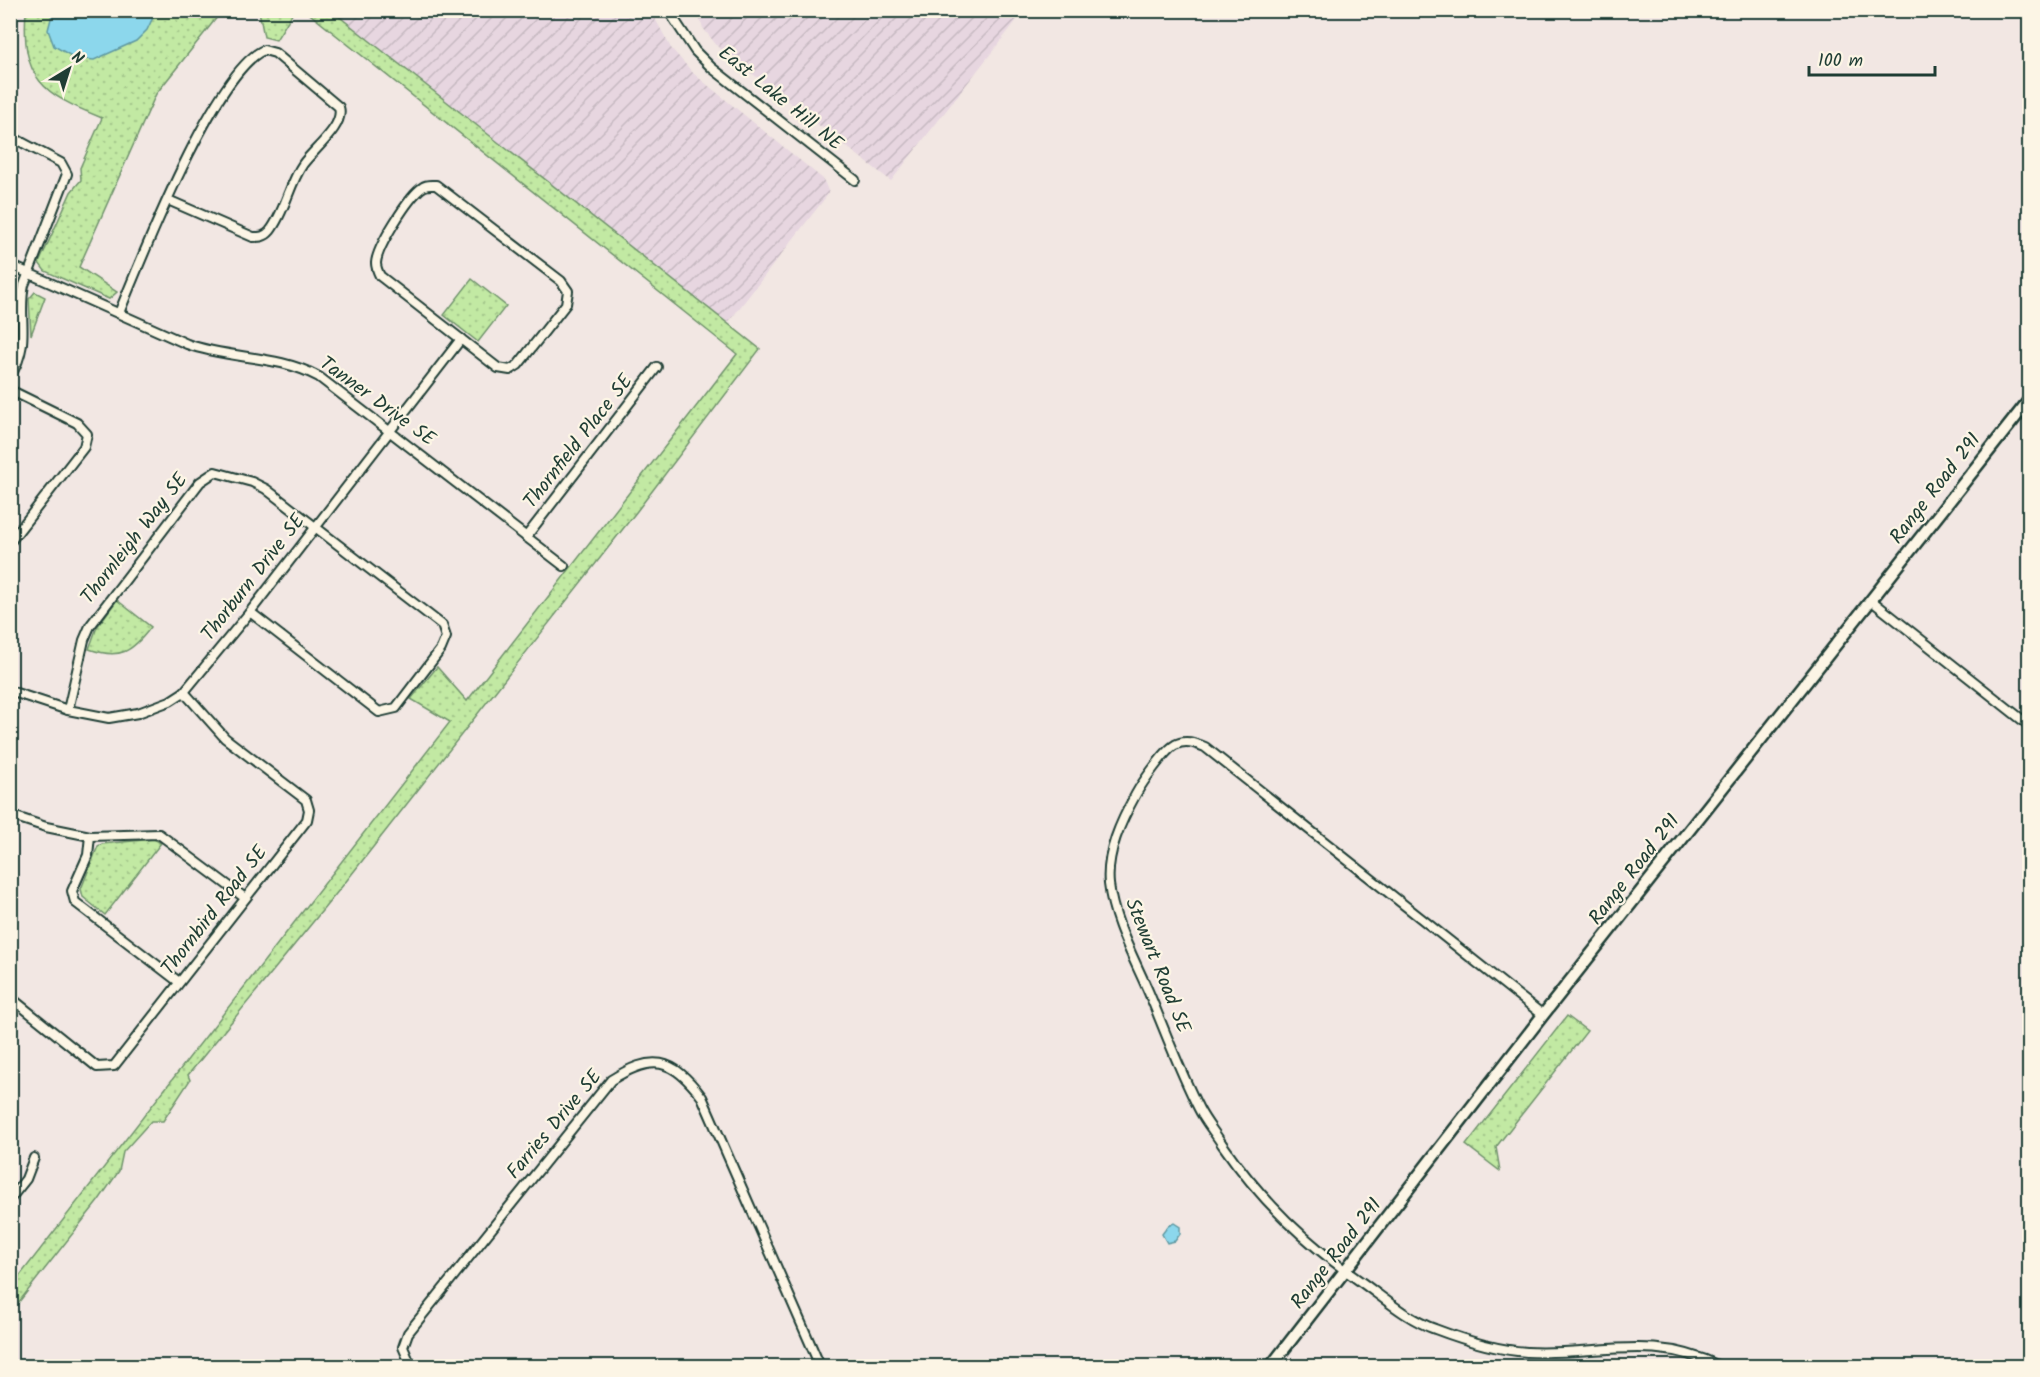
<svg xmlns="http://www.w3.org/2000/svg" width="2040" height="1377" viewBox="0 0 2040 1377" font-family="Kalam,sans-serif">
  <defs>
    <pattern id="industrial-furrows" width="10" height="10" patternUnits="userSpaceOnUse" patternTransform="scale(1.5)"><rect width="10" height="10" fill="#e7d6e0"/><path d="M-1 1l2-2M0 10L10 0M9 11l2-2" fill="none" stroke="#c6b9c1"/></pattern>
    <pattern id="grass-dots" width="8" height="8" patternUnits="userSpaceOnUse" patternTransform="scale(1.5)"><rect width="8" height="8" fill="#c2e9a3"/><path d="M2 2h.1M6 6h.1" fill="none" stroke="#a6c98d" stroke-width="1.8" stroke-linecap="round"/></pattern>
  </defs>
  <rect width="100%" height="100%" fill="#f2e7e3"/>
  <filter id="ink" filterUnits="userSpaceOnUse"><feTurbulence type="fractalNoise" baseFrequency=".0167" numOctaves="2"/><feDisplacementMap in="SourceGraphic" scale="12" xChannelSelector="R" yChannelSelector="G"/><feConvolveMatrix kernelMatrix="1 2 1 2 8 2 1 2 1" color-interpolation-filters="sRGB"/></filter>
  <g filter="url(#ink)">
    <g fill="url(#industrial-furrows)">
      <polygon points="332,11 651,11 671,48 694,74 823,179 829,193 727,324"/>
      <polygon points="697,11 697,10 1024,11 891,181 718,47 703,28"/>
    </g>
    <g fill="url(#grass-dots)" stroke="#70936c" stroke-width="1.5">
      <path d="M26,11H222L156,94L79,267L117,292L109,299L45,271L39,263L71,192L81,180L80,168L102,118C42,94 21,79 26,11Z"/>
      <polygon points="259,11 259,10 294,11 276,40 264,37"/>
      <polygon points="306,11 332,11 760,349 637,511 344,884 188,1075 190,1080 163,1121 151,1121 123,1152 119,1171 99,1200 11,1312 11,1287 450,722 411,699 437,667 467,701 737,354"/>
      <polygon points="11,275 14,284 13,342 10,342"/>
      <polygon points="472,279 506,306 478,342 444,315"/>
      <polygon points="35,292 45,297 31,335 29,299"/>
      <path d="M117,600L151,627C132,652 120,660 89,649L97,627Z"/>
      <polygon points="154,839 161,843 105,915 83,897 81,889 98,846 102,844"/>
      <polygon points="1567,1016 1587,1031 1496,1147 1500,1171 1466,1145"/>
    </g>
    <g fill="#8cd7ec" stroke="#6099a2" stroke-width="1.5">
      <polygon points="53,11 53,10 156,11 147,30 136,41 94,60 75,58 54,46 48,30"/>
      <polygon points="1174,1223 1180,1227 1180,1234 1175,1241 1167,1243 1162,1234 1168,1226"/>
    </g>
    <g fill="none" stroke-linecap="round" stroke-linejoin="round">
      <g stroke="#1f3d34" stroke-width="12">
        <g id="street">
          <polyline points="668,10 695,51 712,68 855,180"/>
          <path d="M10,136L61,163L67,174L24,285C17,320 32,340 10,377"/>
          <path d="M436,185L561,281L568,291L566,304L518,365L510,370L498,368L380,276C378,272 376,268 376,263C377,247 409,196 423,187C427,184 431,185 436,185Z"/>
          <path d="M10,265L187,344C232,360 276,354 319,377L564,566"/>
          <path d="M119,313C141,260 215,70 264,50L275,53L339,107C345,126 314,149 303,164C289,184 285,212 270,231C265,237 260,237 253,237L168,200"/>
          <polyline points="10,390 77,423 87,434 84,447 10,542"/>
          <polyline points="526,537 657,367"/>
          <polyline points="1872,601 2030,726"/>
          <polyline points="10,691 68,710 109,718 138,713 170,701 184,692 250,612 461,339"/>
          <polyline points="68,710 84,640 90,626 200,482 215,472 252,482 266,489 442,625 446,637 441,649 396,708 379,712 250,612"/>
          <polyline points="10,815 46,827 90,836 159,834 245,898"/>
          <polyline points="90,836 88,855 72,891 75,902 179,982"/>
          <polyline points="10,997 97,1067 114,1066 307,820 309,810 306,800 225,738 184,692"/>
          <path d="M1543,1015L1205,747C1195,743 1185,739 1175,745C1165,750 1142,783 1136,794C1121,821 1106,853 1109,884C1113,921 1134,958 1149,993C1165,1031 1180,1072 1199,1109C1205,1121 1215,1133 1222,1144C1262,1202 1307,1244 1364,1284C1386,1300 1409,1320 1435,1329C1464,1340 1496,1350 1527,1352C1595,1356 1652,1333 1719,1366"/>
          <polyline points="10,1199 26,1179 34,1158"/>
          <path d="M416,1366L409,1361L403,1347L408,1333L611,1080C652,1054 672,1057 702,1097L820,1366"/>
        </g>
      </g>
      <g stroke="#1f3d34" stroke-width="15">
        <polyline id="secondary" points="1271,1366 1543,1015 2030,399"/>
      </g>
      <use href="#street" stroke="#fcf5e5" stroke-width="8"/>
      <use href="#secondary" stroke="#fcf5e5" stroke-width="10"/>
    </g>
  </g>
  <g text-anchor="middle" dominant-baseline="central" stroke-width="4.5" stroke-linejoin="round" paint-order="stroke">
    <g font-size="20" fill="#1f3d34" stroke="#fcf5e5">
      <text transform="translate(780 99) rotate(39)">East Lake Hill NE</text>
      <text transform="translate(377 402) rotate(36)">Tanner Drive SE</text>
      <text transform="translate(579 442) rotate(-52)">Thornfield Place SE</text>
      <text transform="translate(1936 489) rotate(-52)">Range Road 291</text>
      <text transform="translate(135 539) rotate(-52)">Thornleigh Way SE</text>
      <text transform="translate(254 578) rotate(-52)">Thorburn Drive SE</text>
      <text transform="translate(1635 870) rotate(-52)">Range Road 291</text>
      <text transform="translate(215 911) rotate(-52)">Thornbird Road SE</text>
      <text transform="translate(1157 966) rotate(68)">Stewart Road SE</text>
      <text transform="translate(555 1125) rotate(-50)">Farries Drive SE</text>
      <text transform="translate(1337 1254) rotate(-52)">Range Road 291</text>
    </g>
  </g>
  <rect width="2040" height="1377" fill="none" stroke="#fcf5e5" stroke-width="36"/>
  <rect x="18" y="18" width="2004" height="1341" fill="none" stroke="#1f3d34" stroke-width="2" filter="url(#ink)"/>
  <g transform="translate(69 69) rotate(38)" stroke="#fcf5e5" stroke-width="4.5" paint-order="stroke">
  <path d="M0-4.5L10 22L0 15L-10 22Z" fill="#1f3d34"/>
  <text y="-9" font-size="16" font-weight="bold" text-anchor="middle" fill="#1f3d34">N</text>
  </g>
  <path d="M1809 66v9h126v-9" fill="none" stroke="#1f3d34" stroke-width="3"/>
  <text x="1818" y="66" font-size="18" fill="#1f3d34" stroke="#fcf5e5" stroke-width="4.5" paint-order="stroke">100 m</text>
</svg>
